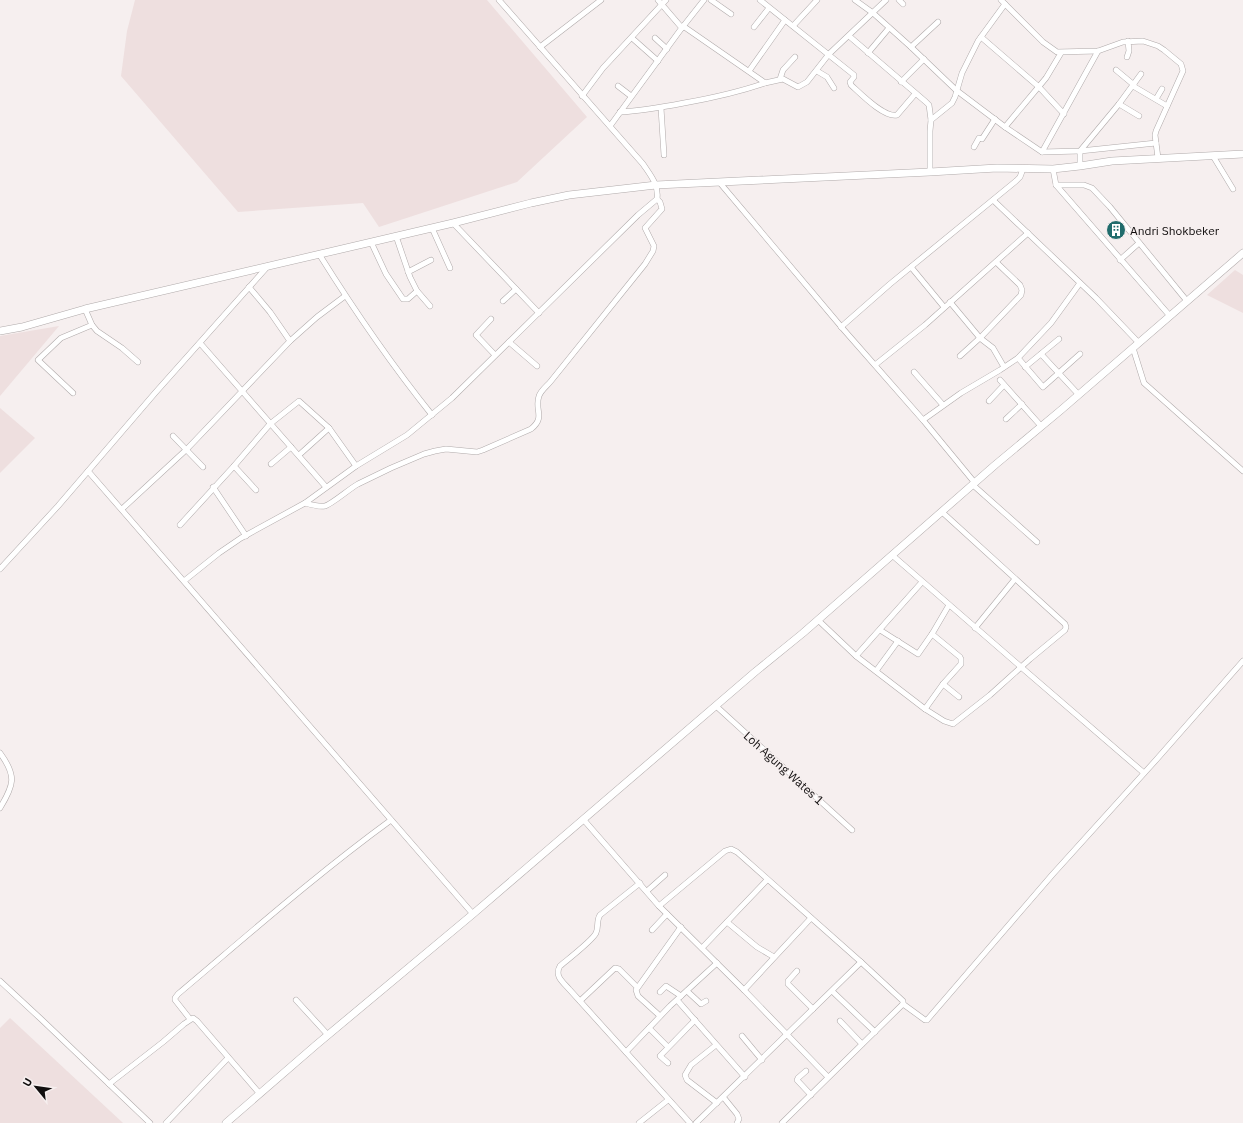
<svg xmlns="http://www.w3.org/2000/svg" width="1243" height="1123" viewBox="0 0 1243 1123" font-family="'IBM Plex Sans',sans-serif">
  <rect width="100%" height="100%" fill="#f6efef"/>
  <g fill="#eedfdf">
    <polygon points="135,0 487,0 587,117 517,182 379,227 363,203 238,212 121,76 127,31"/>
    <polygon points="1235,270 1243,275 1243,313 1207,295"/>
    <polygon points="59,326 0,396 0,336"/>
    <polygon points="0,408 35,438 0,473"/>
    <polygon points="10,1018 123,1123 0,1123 0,1028"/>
  </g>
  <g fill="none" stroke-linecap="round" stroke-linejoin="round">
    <g stroke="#b0aaaa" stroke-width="6">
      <g id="minor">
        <polyline points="658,0 682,28"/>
        <polyline points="711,0 731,14"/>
        <path d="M760,0L854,75V77L850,82L851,85C860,93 884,118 897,115L915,94"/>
        <polyline points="855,0 873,13 911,47 956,90 1005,127 1042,152 1080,151 1156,143"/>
        <polyline points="899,0 903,4"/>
        <polyline points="1001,0 1043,42 1057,52 1098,51 1123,42 1143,41 1158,46 1164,50 1181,64 1183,71 1156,131 1155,135 1158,158"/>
        <polyline points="683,26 761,80 765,83 783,79 798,87 807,82 829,54 886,0"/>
        <polyline points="793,26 817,0"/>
        <polyline points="754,27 769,8"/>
        <polyline points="849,36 926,102 929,105 931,120"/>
        <polyline points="981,37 1039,87 1064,114"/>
        <polyline points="632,38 658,61"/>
        <polyline points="655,38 667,49"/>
        <polyline points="540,47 601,0"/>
        <polyline points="911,47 938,22"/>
        <polyline points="868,53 889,28"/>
        <polyline points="1127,57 1129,51 1128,41"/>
        <polyline points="1116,70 1134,85"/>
        <polyline points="749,71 785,20"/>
        <polyline points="817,71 827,77 834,88"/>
        <polyline points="780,79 783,70 795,57"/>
        <polyline points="901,82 924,59"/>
        <polyline points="618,86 631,96"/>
        <polyline points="1133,86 1167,106"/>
        <polyline points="582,96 603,68 666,0"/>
        <polyline points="1156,99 1162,89"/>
        <polyline points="1119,104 1139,116"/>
        <polyline points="661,108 664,155"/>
        <path d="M620,112C642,111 663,107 684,103C712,98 739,92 765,83"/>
        <polyline points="610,126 681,29 704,0"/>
        <polyline points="1005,127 1046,78 1061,53"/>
        <polyline points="974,147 979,138 982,139 995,119"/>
        <polyline points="1042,152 1098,51"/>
        <polyline points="1213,156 1233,189"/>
        <polyline points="1080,166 1080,151 1119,104 1141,74"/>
        <polyline points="1053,169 1056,185 1170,316"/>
        <polyline points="930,172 930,131 931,120 952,103 955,97 962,73 978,41 1005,4"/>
        <polyline points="720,183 844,330 923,420 975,483"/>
        <polyline points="1056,185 1084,185 1092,188 1110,207 1187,301"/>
        <polyline points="993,200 1096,298 1139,343"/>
        <polyline points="453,223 539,313"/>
        <polyline points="432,228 450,268"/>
        <polyline points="396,236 410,277 417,291 430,306"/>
        <polyline points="371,242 386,274 403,299 408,299 417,291"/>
        <path d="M319,254C354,310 391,364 432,415"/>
        <polyline points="1120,260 1139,243"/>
        <polyline points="911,267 944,307"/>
        <polyline points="408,272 431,260"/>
        <polyline points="249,287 270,312 290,341"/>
        <polyline points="503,301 516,289"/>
        <polyline points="950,302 980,338 993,348 1004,367"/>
        <polyline points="85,309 92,325 97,331 122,348 138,362"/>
        <polyline points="491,319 476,335 495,355"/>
        <polyline points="841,327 890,284 1016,181 1020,177 1023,169"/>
        <polyline points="509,342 537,366"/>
        <polyline points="200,343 326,487"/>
        <polyline points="1133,348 1144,383 1243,471"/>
        <polyline points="1041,354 1079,395"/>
        <polyline points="960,356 982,336 1021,295 1022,290 1020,285 996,262"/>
        <polyline points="1018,358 1043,387 1080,354"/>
        <polyline points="875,365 925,325 1028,233"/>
        <polyline points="1025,367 1059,339"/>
        <polyline points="914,372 943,405"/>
        <polyline points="1000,380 1041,426"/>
        <polyline points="73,393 38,360 61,338 92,325"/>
        <polyline points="989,401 1004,385"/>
        <polyline points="1006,419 1022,404"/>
        <polyline points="923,420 961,393 1000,370 1018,358 1051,323 1080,283"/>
        <polyline points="173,436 203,467"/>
        <polyline points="299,455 329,428"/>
        <polyline points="271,464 291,447"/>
        <polyline points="234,466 256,490"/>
        <polyline points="88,471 473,914"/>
        <polyline points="973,485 1037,542"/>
        <polyline points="213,487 246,536"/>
        <path d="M305,503C312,505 318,507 325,506C332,504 349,489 358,484L391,468L424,454L435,451L446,449L477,452L483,450L531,429C546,417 534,410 539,396C541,390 547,386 551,381L645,264L653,251L654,246L645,228L662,209L660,202L657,199"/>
        <polyline points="122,509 187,449 290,341 317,317 345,296"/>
        <polyline points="180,525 234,466 270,424 299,401 329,428 356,466"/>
        <polyline points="892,555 1021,667 1144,773"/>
        <polyline points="0,569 58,506 155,393 268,266"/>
        <path d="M184,581L219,553L241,538L305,503L356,466L407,435L452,398L638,215L657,199C659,185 651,176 643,164L499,0"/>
        <polyline points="818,620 856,656 925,709 944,721 953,724 990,695 1030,659 1065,630 1066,627 1065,624 942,512"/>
        <polyline points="975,628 1015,579"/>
        <polyline points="880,630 918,654 932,634 949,605"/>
        <polyline points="856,656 922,582"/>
        <polyline points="876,671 898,641"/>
        <polyline points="943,684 959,697"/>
        <polyline points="716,706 852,830"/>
        <polyline points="925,709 943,684 961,664 961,659 960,657 932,634"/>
        <path d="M0,753C17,776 14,785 0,808"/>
        <polyline points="583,819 659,906 744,990 828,1077"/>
        <path d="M640,883L600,915C596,921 599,927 596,933C593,940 567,960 560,966C554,976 563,982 569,989L690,1123"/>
        <polyline points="647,891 665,875"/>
        <polyline points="659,906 725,851 731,849 737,852 861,962 903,1001 903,1004 782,1123"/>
        <polyline points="727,922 757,947 774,957"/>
        <polyline points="652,930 667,914"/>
        <polyline points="702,948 767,880"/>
        <polyline points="797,971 788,981 788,984 813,1009"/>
        <polyline points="0,981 41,1019 150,1123"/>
        <polyline points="744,990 811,918"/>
        <polyline points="687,991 701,1004 706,1001"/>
        <polyline points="832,991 875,1032"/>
        <polyline points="660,992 666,986 681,996"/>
        <polyline points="296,1000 328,1035"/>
        <polyline points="677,1000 745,1077"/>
        <polyline points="580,1001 615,968 619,969 637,987"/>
        <polyline points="903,1004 925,1020 927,1020 1052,875 1156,760 1243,661"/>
        <polyline points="660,1016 638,996 636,990 681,927"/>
        <path d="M190,1019L175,1000V998L178,994C248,935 317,874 391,820"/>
        <polyline points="840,1021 862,1044"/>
        <polyline points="649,1028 668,1047"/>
        <polyline points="742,1036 762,1060"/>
        <polyline points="716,1045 691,1065 685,1075 687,1080 717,1103"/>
        <polyline points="626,1052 670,1006 717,963"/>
        <polyline points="668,1063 660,1056 695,1020"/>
        <polyline points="806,1071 798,1078 797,1080 811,1095"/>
        <polyline points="109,1084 163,1042 184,1024 193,1018 197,1021 260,1094"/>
        <polyline points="724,1098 737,1114 739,1119 737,1123"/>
        <polyline points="166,1123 228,1058"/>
        <polyline points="639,1123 668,1100"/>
        <polyline points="696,1123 861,962"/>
      </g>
    </g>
    <g stroke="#b0aaaa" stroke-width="8">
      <g id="secondary">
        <polyline points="0,331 22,327 85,309 453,223 531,203 569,195 656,185 930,172 997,168 1053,169 1080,166 1112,161 1243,154"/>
        <polyline points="226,1123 316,1045 473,914 755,672 803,633 995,465 1061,410 1243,253"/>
      </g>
    </g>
    <use href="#minor" stroke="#fff" stroke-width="5"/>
    <use href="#secondary" stroke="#fff" stroke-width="7"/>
  </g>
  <defs>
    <g id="building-disc" transform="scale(1)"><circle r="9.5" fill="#206c6c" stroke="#f6efef"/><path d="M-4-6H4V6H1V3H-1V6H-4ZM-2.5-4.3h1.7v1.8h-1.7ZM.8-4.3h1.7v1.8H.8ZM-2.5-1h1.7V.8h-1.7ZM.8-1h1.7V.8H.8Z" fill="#fff"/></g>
  </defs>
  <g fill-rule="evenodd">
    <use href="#building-disc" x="1116" y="230"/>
  </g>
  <g text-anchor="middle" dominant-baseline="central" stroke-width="3" stroke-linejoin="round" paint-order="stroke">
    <g font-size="12" fill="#110e0e" stroke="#f6efef" text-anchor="start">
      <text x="1130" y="230">Andri Shokbeker</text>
    </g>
    <g font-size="12" fill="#110e0e" stroke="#f6efef">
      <text transform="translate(784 768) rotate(42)">Loh Agung Wates 1</text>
    </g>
  </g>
  <g transform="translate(36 1087) rotate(299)" stroke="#f6efef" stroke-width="3" paint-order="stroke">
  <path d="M0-3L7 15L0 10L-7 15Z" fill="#110e0e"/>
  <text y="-6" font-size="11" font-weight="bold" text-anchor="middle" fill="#110e0e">U</text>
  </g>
</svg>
